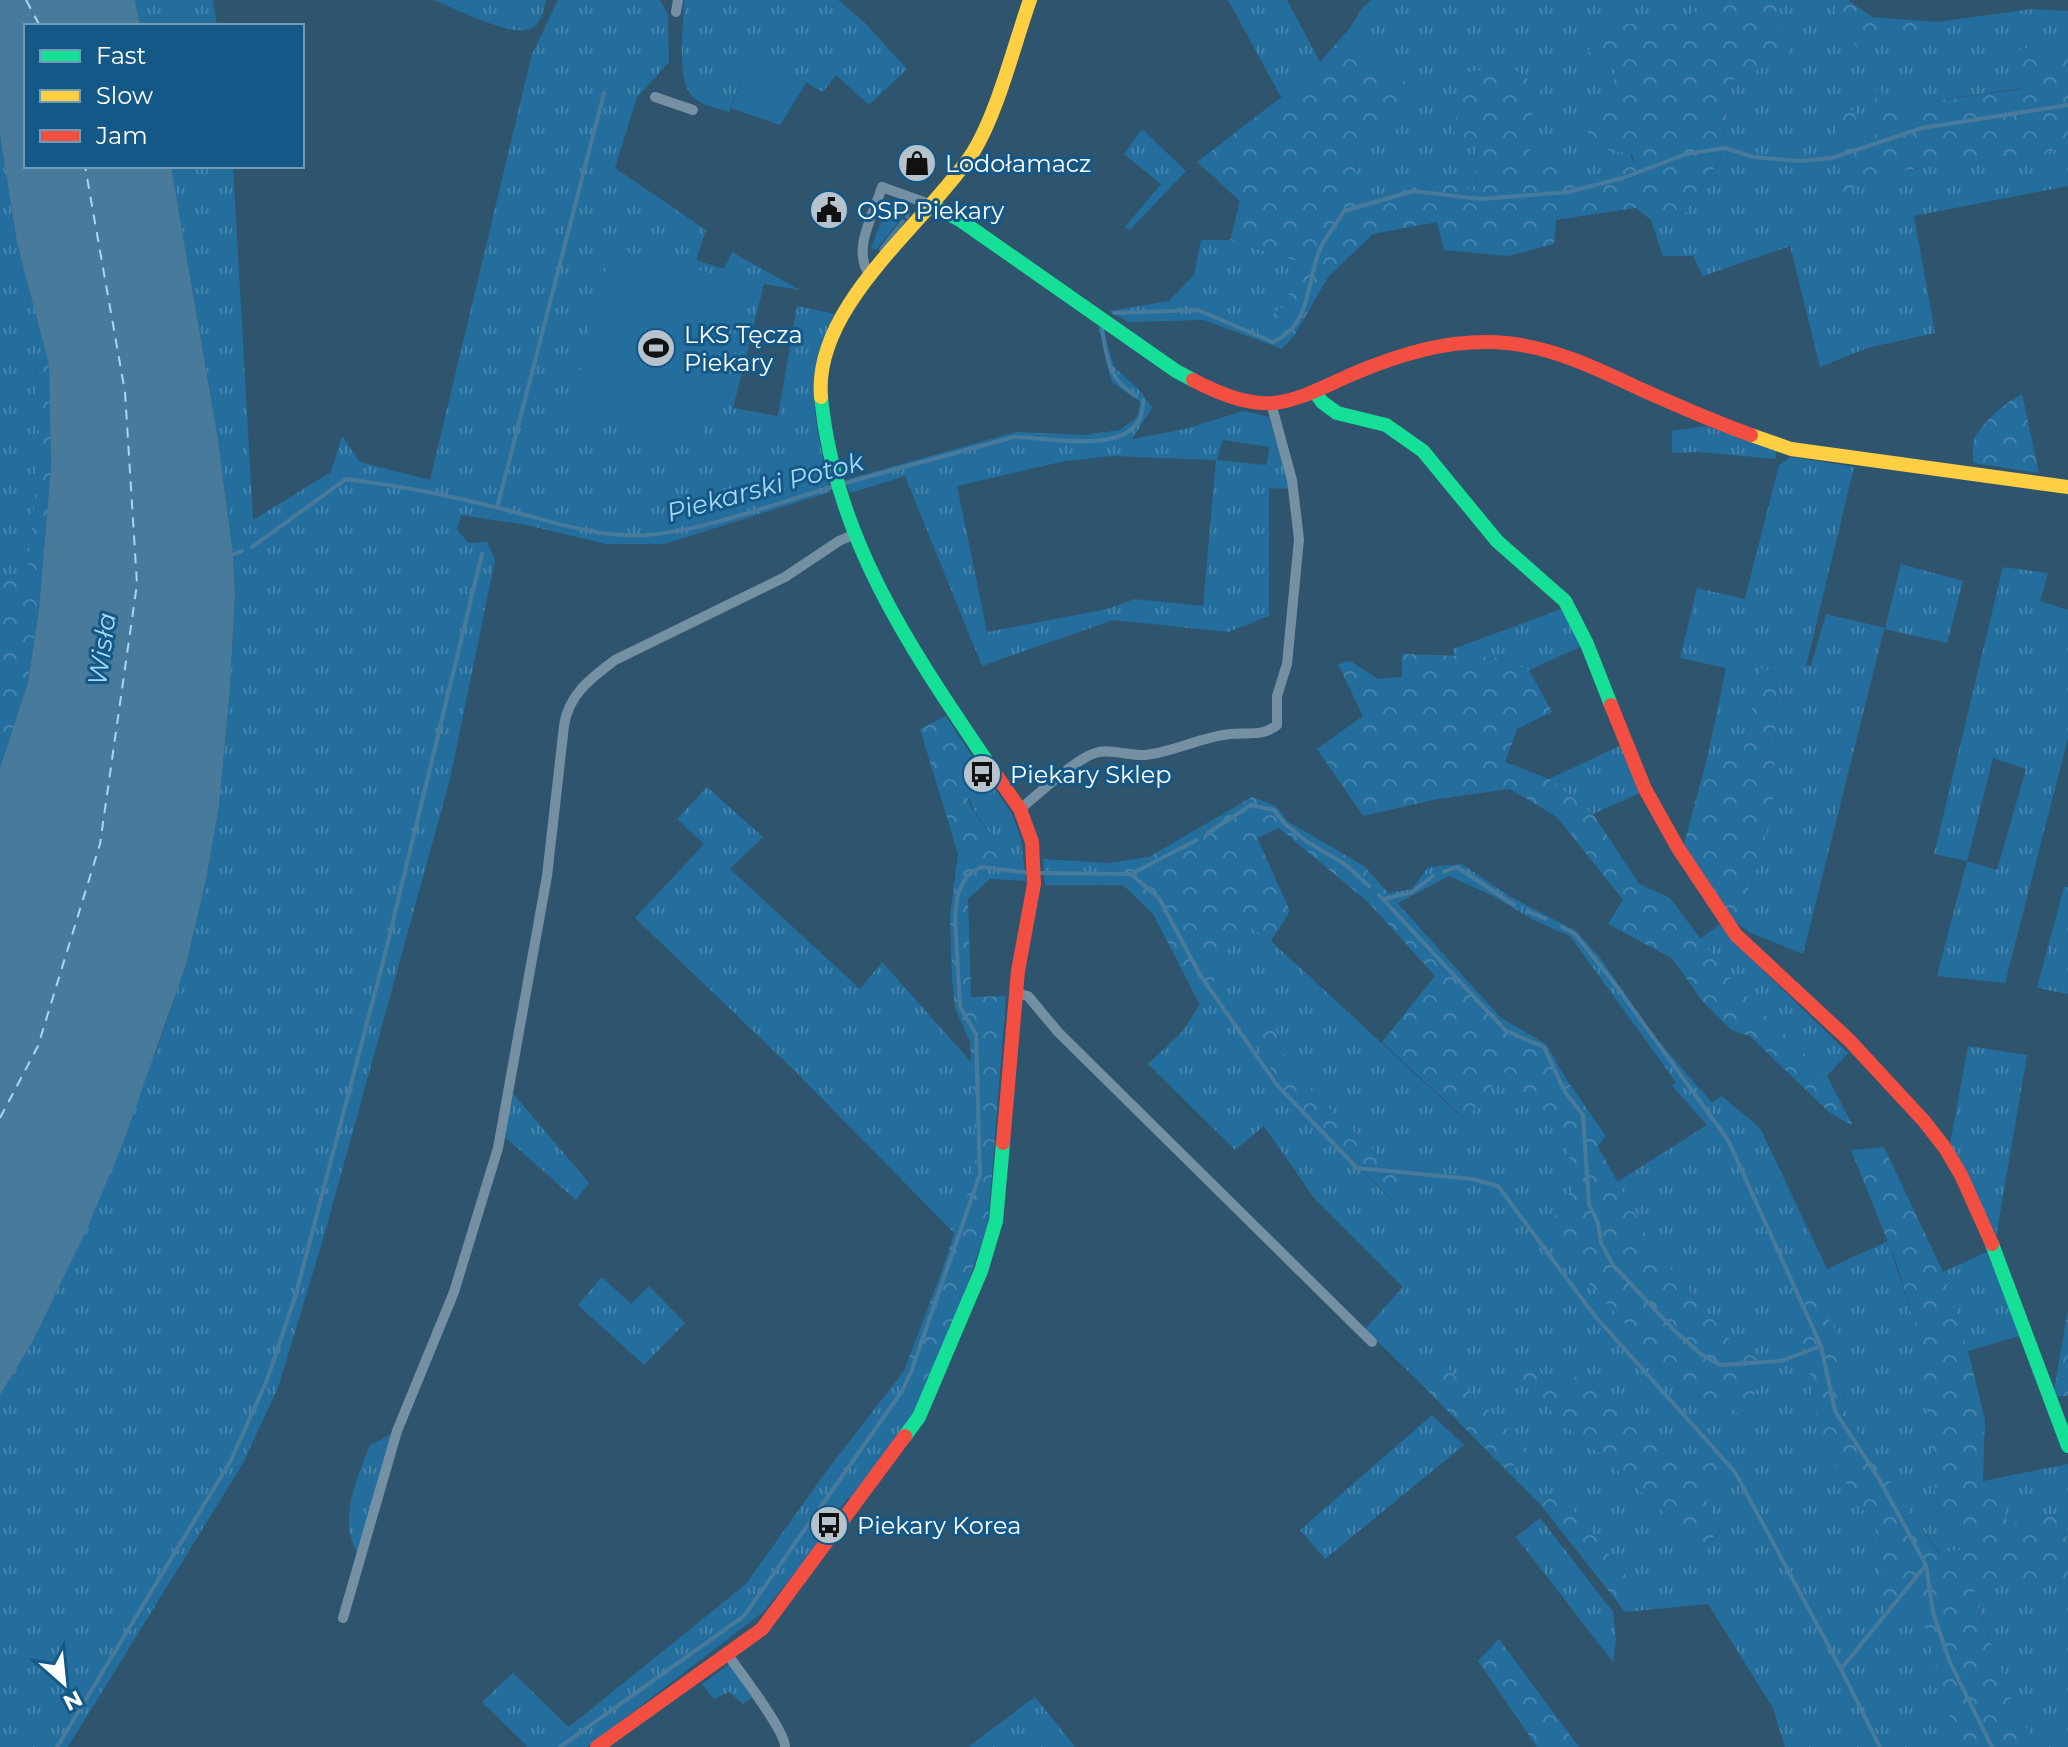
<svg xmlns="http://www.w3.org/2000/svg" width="2068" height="1747" viewBox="0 0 2068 1747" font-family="Montserrat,sans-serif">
  <defs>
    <pattern id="grass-tufts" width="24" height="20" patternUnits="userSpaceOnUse" patternTransform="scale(2)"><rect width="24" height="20" fill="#246e9e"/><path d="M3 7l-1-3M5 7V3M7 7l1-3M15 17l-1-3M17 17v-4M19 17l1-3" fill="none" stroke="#4584ad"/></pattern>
    <pattern id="forest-crowns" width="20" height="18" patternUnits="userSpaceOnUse" patternTransform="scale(2)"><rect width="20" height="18" fill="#246e9e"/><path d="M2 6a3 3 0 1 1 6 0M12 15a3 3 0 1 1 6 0" fill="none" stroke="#4584ad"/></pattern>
  </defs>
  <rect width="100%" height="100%" fill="#2f546d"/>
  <g fill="url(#grass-tufts)" fill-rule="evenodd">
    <polygon points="135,0 213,0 217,26 140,26"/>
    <path d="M434,0H546C543,10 542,23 532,28C513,39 454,8 434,0Z"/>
    <path d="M558,0H660L668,15L669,62L637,97L615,168L706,230L696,260L724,269L732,252L800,290L764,284L733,408L778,416L797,306L835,314C799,380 817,423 830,492L664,544H606L527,525L461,515L457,530L469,543L487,542L495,560L450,779L324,1236L278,1388L242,1465L68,1747H0V1395L33,1341L86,1231L158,1046L186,965L206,880L219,806L230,689L235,594L233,555L218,439L171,166H233L253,520L331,472L342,436L360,462L430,480L532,54Z"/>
    <path d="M684,0H838L864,22L907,69L869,105L836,75L823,92L750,52L729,112C718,108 703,106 694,98C675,82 684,24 684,0Z"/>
    <polygon points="1228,0 1287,0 1320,62 1305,79 1281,97"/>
    <polygon points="1371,0 1848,0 1834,10 1859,49 1879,37 1939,34 1937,22 2032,9 2068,11 2068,47 2019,49 2022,88 1900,106 1876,89 1876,136 1860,138 1854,111 1836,114 1842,191 1904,170 2052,151 2068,146 2068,186 1914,216 1935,333 1867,348 1820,367 1790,246 1703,276 1693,256 1663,256 1651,220 1679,222 1720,160 1732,80 1700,8 1675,24 1603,24 1588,51 1616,71 1609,95 1634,165 1589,180 1531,156 1526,130 1463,72 1454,132 1477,144 1475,192 1440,180 1359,201 1355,169 1364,129 1411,86 1366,52 1350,28 1362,8"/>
    <polygon points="1142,129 1186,171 1130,230 1125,227 1161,184 1124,154"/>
    <polygon points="0,135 17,243 49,365 36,362 40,450 27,576 7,575 0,579"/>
    <polygon points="1201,240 1230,240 1297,261 1286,305 1257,325 1261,341 1204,320 1128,322 1109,311 1169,301 1194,275"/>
    <path d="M1098,326L1103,329L1114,367L1141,392L1152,408L1132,439L1185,429L1243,411L1269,417L1290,489L1269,488V616L1228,632L1113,620L982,666L905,476L850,493L845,480L1016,432L1083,435L1120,430L1137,417L1140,402L1112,382ZM1223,440L1270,447L1266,465L1217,460ZM1113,456L1216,460L1203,606L1135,599L1107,609L987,632L957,486L1065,461Z"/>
    <polygon points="1706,426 1776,451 1776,459 1699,452 1672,453 1672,431"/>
    <polygon points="1791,457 1854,467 1806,666 1811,666 1826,614 1885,628 1901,564 1963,581 1947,643 1884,629 1803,954 1749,932 1735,921 1761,858 1774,794 1777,672 1760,668 1741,764 1708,755 1726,668 1680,658 1697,588 1745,599 1779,465"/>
    <path d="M2003,567L2048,573L2040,601L2068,610V738L2005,983L1937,976L1967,861L1934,854ZM1993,758L2026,769L1997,870L1967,861Z"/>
    <polygon points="1564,608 1582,646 1529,670 1494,657 1455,656 1453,649"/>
    <path d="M958,735L1012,814L1021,839L1026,881L990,879L984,874L1005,851C972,813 956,787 958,735Z"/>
    <polygon points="1622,745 1642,792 1593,814 1549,779"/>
    <polygon points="707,787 763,837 730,869 860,989 882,962 972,1063 976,1151 974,1174 955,1234 796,1072 635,918 704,844 677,819"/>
    <polygon points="1043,859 1108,863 1101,885 1045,885"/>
    <path d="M1462,864L1509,896L1576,931L1601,959L1654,1036L1712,1103L1722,1096L1760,1128L1827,1269L1888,1241L1920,1340L1938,1516L1963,1520L1960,1550L1940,1553L1907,1509L1846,1413L1839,1336L1794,1311L1807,1358L1821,1445L1879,1533L1885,1621L1918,1600L1955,1737L1949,1747H1785L1773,1708L1708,1604L1624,1612L1619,1604L1640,1592L1560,1494L1539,1503L1507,1471L1528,1451L1441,1362L1425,1388L1365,1329L1403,1287L1314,1198L1264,1126L1235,1150L1148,1064L1183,1031L1214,982L1240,920L1271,941L1465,1120L1503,1070L1545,1123L1561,1115L1576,1185L1643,1344L1673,1384L1743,1415L1767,1369L1760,1359L1734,1344L1655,1251L1617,1182L1707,1125L1672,1086L1676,1082L1570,936L1534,920L1491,895L1449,876L1398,903L1389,893L1412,889L1428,867ZM1274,1024L1289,1070L1378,1155L1417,1173L1392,1201L1282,1089L1252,1035ZM1533,1362L1550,1386L1582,1374L1683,1470L1705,1449L1706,1500L1720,1531L1701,1550L1675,1523L1604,1457L1568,1428Z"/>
    <polygon points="2064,887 2068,887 2068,994 2037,988"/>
    <polygon points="1720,924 1748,956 1848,1053 1827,1076 1735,985 1700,939"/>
    <polygon points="1968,1046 2027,1055 1996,1237 1950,1144"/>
    <polygon points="512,1092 589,1183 576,1200 505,1137"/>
    <polygon points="1989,1251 2019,1336 1968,1351 1943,1272"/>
    <polygon points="602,1277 631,1304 649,1286 685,1323 644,1365 578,1305"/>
    <polygon points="904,1371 927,1385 910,1419 852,1498 847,1499 824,1531 827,1533 763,1612 587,1747 528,1747 482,1702 513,1673 569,1727 746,1584 825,1473"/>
    <polygon points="1432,1415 1464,1445 1325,1559 1300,1530"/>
    <path d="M393,1433L358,1554C337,1519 357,1479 370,1445Z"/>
    <polygon points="2068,1464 2068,1540 2055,1514 2008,1524 1998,1486 1983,1481"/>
    <polygon points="1540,1518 1613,1612 1616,1638 1613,1662 1516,1537"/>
    <polygon points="2021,1580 2055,1584 2068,1580 2068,1747 2036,1747 2013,1703 1972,1591"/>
    <polygon points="730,1664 752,1698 743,1704 729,1692 714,1699 702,1684"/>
    <polygon points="1035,1697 1075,1747 968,1747"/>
  </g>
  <g fill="url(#forest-crowns)">
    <polygon points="1848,0 1872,17 1937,22 1940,34 1879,37 1858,50 1834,10"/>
    <polygon points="1778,1 1789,57 1732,80 1720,159 1679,222 1651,220 1636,208 1556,220 1554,244 1508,256 1444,250 1437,222 1373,234 1328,277 1294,336 1282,349 1261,341 1257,325 1286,305 1297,261 1230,240 1240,201 1197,162 1305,79 1350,28 1366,52 1411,86 1398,129 1364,130 1355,169 1359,201 1440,180 1475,191 1477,144 1454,132 1462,72 1513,68 1541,89 1526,130 1531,156 1589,180 1634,165 1632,154 1607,150 1578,121 1609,95 1616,72 1588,51 1603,24 1675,24 1700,8"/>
    <polygon points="2068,47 2068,146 2052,151 1904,170 1842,192 1836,113 1854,110 1860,138 1875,136 1875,88 1900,106 2021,89 2019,49"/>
    <polygon points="36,361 49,365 51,466 39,609 28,682 0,768 0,579 7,575 27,575 40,450"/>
    <path d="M2022,394L2039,473L1973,463C1973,455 1972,444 1975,437C1984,421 2006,402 2022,394Z"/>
    <polygon points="1402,654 1494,657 1529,670 1552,712 1517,729 1505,762 1549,779 1593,814 1639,884 1670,898 1735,985 1827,1076 1853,1126 1830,1113 1750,1036 1731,1030 1703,1002 1673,959 1608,924 1623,900 1557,817 1510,789 1437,799 1363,816 1317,749 1363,716 1338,664 1350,661 1378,679 1402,677"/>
    <polygon points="1760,668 1777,672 1774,794 1761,858 1735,921 1684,844 1708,755 1741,763"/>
    <polygon points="946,716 958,735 958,758 969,804 986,829 1005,851 984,874 990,879 968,899 971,997 1006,996 988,1225 952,1328 927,1385 904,1371 943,1268 974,1174 976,1151 970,1042 955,1008 952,977 950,916 958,854 920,729"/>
    <polygon points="1252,797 1276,806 1287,821 1364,866 1501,1018 1546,1044 1566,1079 1606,1136 1598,1146 1655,1251 1734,1344 1760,1359 1768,1369 1743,1415 1673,1384 1643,1344 1583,1277 1555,1216 1575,1185 1561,1116 1545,1123 1503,1071 1466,1120 1382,1042 1435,976 1368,902 1279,828 1257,838 1290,911 1271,941 1240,921 1214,982 1200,1005 1153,914 1123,885 1101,885 1108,863 1149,857"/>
    <polygon points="1274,1024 1289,1070 1378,1155 1417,1173 1393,1201 1282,1089 1252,1035"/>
    <polygon points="1884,1147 1943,1272 1968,1351 1985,1420 1983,1481 1998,1486 2008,1524 2055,1514 2068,1540 2068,1580 2055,1584 2021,1580 1972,1592 2013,1703 2036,1747 1949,1747 1955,1737 1918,1601 1885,1622 1879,1533 1821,1445 1807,1358 1793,1311 1813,1292 1839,1336 1846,1413 1907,1509 1939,1553 1960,1550 1963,1520 1938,1516 1920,1340 1896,1262 1851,1150"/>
    <polygon points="2068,1310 2068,1396 2053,1396"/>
    <polygon points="1441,1362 1529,1451 1507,1471 1425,1388"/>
    <polygon points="1533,1362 1550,1386 1582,1374 1683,1470 1704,1449 1726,1471 1706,1500 1720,1530 1700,1551 1675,1523 1604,1457 1568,1428 1512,1372"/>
    <polygon points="1560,1494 1640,1592 1619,1604 1539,1503"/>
    <polygon points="1499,1639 1579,1747 1537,1747 1533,1741 1478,1661"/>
  </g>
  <g fill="#246e9e">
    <polygon points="750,52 806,83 780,125 731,108"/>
    <polygon points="894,201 907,211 876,250 871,248 887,207"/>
    <polygon points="611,248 742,281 700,447 569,415"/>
  </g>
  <polygon fill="#487a9c" points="0,0 135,0 140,26 26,26 26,166 171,166 218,439 233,555 235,594 230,689 219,806 206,880 186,965 123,1143 86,1231 33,1341 0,1395 0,768 28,682 39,609 51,466 49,365 17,243 0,135"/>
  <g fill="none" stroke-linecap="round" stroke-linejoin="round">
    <g stroke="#487a9c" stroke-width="4">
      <polyline points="900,202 908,208 907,217"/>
      <polyline points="881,249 903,221"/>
      <path d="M1114,313L1198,310L1273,342C1312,325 1306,282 1320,249C1326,236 1337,223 1344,211L1413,191L1481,199L1568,192L1623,178L1686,154L1725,148L1754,157L1799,161L1832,158L1922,128L2068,105"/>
      <path d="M1102,329C1107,359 1108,379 1136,396"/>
      <path d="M845,483L1014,437C1050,437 1146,460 1143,400"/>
      <polyline points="497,508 604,93"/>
      <path d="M252,547L346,479C402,486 459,497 514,512C557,523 601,538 646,535C705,531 778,502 836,486"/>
      <polyline points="229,556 242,551"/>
      <polyline points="1208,833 1251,805 1274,810 1284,823 1306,841 1346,865 1369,886"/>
      <polyline points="1444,872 1457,867 1514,905"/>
      <polyline points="1038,873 1131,874 1197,840"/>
      <polyline points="1131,874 1159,898 1200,975 1277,1085 1357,1168 1472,1179 1498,1186 1594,1315 1735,1472 1841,1669 1880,1747"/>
      <polyline points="1379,895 1506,1031 1544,1047 1565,1092 1583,1115 1589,1204 1598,1223 1601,1243 1613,1265 1674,1330 1702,1355 1720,1365 1781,1361 1821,1346"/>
      <polyline points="1384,899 1412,892 1433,876"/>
      <polyline points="1529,912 1546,919"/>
      <polyline points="1562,927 1575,934 1611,979 1728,1140 1821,1346 1835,1411 1879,1479 1926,1565 1933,1612 1949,1660 1992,1747"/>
      <polyline points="1841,1669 1925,1566"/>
      <polyline points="57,1747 231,1460 267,1380 296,1294 384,958 482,554"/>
      <polyline points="560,1747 744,1616 902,1391 911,1372 980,1174 976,1034 960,1007 955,917 958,893 967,876 981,867 1029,873"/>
    </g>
    <g stroke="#a5d7f7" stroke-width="2" stroke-dasharray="10 8" stroke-linecap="butt">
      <polyline points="26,0 40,26"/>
      <polyline points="0,1118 38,1046 100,844 137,584 125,392 85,166"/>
    </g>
    <g stroke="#7590a3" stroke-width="10">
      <polyline points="676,12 678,0"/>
      <polyline points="655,97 693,110"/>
      <path d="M871,276C850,253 874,213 882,187L932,205"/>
      <path d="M1020,809C1039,794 1074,760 1095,753C1110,748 1129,756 1145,755C1174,752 1201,737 1230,734C1249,732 1262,737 1277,725V696L1287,664L1299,539L1292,480L1271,403"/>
      <polyline points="1016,993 1028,996 1058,1032 1372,1342"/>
      <path d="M343,1618L397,1431L454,1292L498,1148L547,876L564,726C568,695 591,678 615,660L785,577L839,541L855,534"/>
      <path d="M728,1655C740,1672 786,1732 785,1747"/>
    </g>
    <g stroke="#16e098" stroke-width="14">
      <polyline points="932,205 960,220 1176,371 1193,380"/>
      <polyline points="1315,392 1322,402 1337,413 1386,425 1423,451 1497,541 1565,601 1587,644 1611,705"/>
      <path d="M821,397C835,542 915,655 994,772"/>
      <polyline points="1992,1244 2068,1446"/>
      <polyline points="905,1436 919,1417 981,1271 996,1221 1003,1143"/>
    </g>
    <g stroke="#ffcf43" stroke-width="14">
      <path d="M821,397C813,306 925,224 972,154C997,115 1014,45 1030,0"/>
      <polyline points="1751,435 1791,449 2068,487"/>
    </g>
    <g stroke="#f24e42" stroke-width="14">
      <path d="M1193,380C1218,393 1246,405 1274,403C1300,400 1324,387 1348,376C1399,354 1450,338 1507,343C1554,348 1596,368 1638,388C1676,405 1712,421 1751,435"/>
      <polyline points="1611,705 1645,789 1678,848 1736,935 1849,1040 1924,1121 1945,1148 1961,1175 1992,1244"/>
      <polyline points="994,772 1020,809 1032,842 1034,884 1018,971 1003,1143"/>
      <polyline points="597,1747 762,1629 905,1436"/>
    </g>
  </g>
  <defs>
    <g id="shop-disc" transform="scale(2)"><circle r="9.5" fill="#b6c3cc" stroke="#145888"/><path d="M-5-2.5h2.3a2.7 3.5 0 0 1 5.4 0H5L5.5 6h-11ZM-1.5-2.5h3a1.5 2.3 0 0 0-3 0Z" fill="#111"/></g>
    <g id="civic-disc" transform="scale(2)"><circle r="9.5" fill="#b6c3cc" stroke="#145888"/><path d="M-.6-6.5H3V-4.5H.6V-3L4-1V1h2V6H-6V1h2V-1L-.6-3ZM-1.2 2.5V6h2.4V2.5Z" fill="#111"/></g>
    <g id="stadium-disc" transform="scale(2)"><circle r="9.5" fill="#b6c3cc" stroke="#145888"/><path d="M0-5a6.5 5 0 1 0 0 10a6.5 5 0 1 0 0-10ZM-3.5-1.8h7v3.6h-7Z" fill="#111"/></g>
    <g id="bus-disc" transform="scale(2)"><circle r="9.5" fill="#b6c3cc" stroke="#145888"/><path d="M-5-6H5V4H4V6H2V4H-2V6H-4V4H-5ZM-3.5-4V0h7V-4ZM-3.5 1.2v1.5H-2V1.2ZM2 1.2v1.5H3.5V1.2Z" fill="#111"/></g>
  </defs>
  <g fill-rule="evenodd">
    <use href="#shop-disc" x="917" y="163"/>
    <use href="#civic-disc" x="829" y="210"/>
    <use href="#stadium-disc" x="656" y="348"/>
    <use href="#bus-disc" x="982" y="774"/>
    <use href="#bus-disc" x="829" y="1525"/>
  </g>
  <g text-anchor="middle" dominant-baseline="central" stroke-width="6" stroke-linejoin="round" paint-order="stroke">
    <g font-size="24" fill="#fff" stroke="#145888" text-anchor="start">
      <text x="945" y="163">Lodołamacz</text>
      <text x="857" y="210">OSP Piekary</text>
      <text x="684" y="334">LKS Tęcza<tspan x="684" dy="28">Piekary</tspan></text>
      <text x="1010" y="774">Piekary Sklep</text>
      <text x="857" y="1525">Piekary Korea</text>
    </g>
    <g font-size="26" font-style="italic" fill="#a5d7f7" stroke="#145888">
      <text transform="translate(765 487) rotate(-15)">Piekarski Potok</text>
      <text transform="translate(102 649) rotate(-82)">Wisła</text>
    </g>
  </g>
  <rect x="24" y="24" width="280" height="144" fill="#145888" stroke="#729bb8" stroke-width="2"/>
  <rect x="40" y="50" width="40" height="12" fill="#16e098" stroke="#729bb8" stroke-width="2"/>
  <text x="96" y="64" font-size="24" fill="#ffffff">Fast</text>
  <rect x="40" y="90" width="40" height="12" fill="#ffcf43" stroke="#729bb8" stroke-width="2"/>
  <text x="96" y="104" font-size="24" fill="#ffffff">Slow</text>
  <rect x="40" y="130" width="40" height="12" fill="#f24e42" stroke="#729bb8" stroke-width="2"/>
  <text x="96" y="144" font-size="24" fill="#ffffff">Jam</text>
  <g transform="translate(64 1683) rotate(153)" stroke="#145888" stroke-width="6" paint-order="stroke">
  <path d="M0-6L14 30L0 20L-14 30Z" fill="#ffffff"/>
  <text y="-12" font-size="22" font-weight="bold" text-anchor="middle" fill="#ffffff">N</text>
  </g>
</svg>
